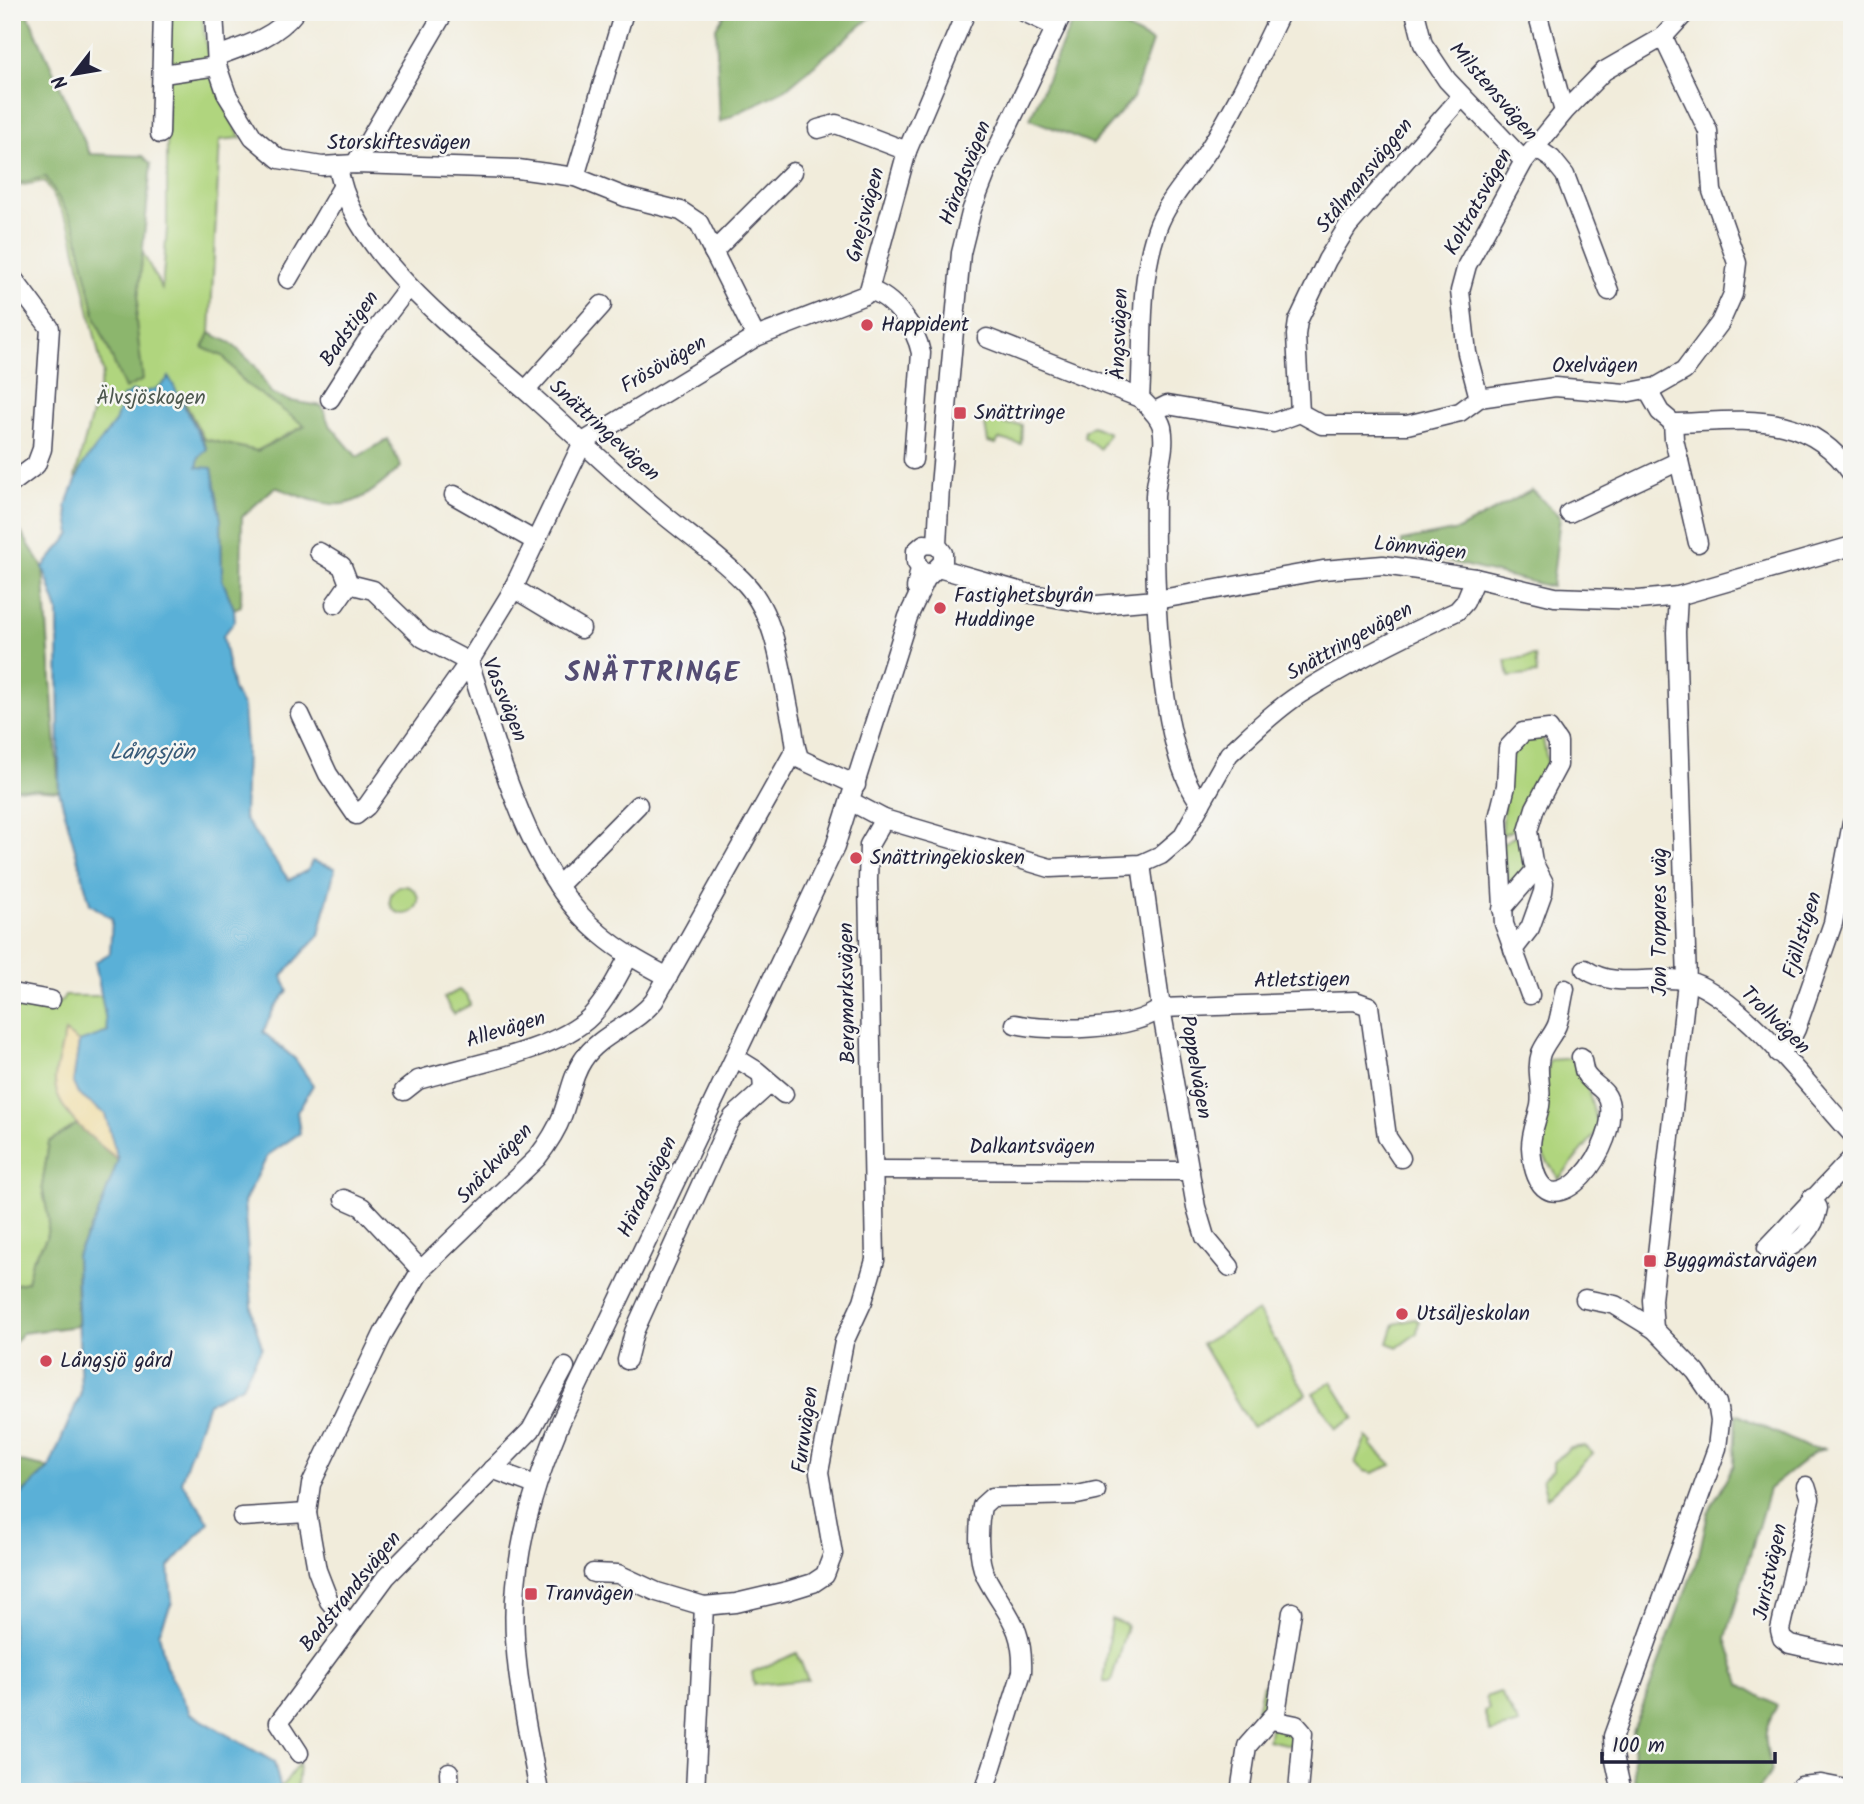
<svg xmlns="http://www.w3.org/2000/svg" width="1864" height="1804" viewBox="0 0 1864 1804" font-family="Kalam,sans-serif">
  <rect width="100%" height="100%" fill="#f6f6f2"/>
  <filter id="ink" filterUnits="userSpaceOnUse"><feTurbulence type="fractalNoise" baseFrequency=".0143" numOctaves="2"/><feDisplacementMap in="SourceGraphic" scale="14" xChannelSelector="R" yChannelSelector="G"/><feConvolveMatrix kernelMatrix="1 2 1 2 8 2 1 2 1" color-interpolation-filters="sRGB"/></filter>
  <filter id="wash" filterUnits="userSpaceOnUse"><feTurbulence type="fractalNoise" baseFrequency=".00686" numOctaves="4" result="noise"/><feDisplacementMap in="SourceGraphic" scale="28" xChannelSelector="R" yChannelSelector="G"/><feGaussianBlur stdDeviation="1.57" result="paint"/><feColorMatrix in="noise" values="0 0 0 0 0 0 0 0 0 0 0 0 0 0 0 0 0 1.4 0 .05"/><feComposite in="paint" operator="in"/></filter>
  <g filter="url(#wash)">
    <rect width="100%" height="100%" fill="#f1ecdb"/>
    <g fill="#b0d57e" stroke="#697c5c" stroke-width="2">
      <path d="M12,12H27L83,140L162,289L167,228V12H202C207,65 215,91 241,138L220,140L210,333L204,348L223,356L245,383L306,425L257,451L204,439L75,477L103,373L71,228L45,181L12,187Z"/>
      <polygon points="996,415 1002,415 1004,424 1022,425 1021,444 999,439 996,444 988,442 985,425"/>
      <polygon points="1093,426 1109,433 1100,449 1084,437 1085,431"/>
      <polygon points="1535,656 1537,674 1509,677 1506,660"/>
      <polygon points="1527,733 1542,734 1548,766 1525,825 1502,835 1506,764"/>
      <polygon points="1519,834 1527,873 1511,894 1501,844"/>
      <circle cx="404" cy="900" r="14"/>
      <polygon points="459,990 468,997 470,1005 453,1014 444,998"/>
      <path d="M65,996H102L108,1032L105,1114L49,1142L42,1186L49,1220L46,1239L32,1261L27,1282L12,1285V1002C34,1005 50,1016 65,996Z"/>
      <polygon points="1579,1058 1599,1129 1559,1179 1536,1145 1549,1060"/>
      <polygon points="1258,1311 1306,1394 1252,1427 1202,1344"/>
      <polygon points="1415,1319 1419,1321 1417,1333 1398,1347 1388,1343 1394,1324"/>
      <polygon points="1332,1382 1354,1418 1336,1429 1313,1393"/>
      <polygon points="1366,1437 1373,1443 1371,1445 1392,1465 1373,1473 1364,1471 1355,1463"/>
      <polygon points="1584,1446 1593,1453 1547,1498 1542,1479 1553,1470 1553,1462 1570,1448"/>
      <polygon points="1111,1619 1127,1625 1111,1682 1103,1682"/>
      <polygon points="797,1653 808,1680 754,1685 752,1672"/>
      <polygon points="1263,1685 1276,1689 1273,1708 1262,1721 1255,1717"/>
      <polygon points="1500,1692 1519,1724 1490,1732 1484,1711 1489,1709 1486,1697"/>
      <polygon points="1271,1725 1296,1731 1298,1747 1268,1740"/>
      <polygon points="299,1763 297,1792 278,1792"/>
    </g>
    <g fill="#8cb66d" stroke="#576c54" stroke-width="2">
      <polygon points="12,12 27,12 90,154 143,156 151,164 136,321 143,380 125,389 96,320 75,226 46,177 12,185"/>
      <polygon points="726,12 877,12 786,89 720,122 716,28"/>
      <polygon points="1076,12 1096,12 1152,42 1133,98 1093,144 1030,119"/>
      <path d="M210,333L231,343L255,366L271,393L290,401L322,406L329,424L357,457L388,439L401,467C349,515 339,511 275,487L242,517L241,606L234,609L222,579L221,520L212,468H197L199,457L207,449L182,397L204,439L257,451L305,426L245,383L223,356L203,348Z"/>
      <polygon points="1532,490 1560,517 1552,587 1402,550 1402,541 1458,530"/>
      <polygon points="12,518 43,567 59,791 12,788"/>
      <polygon points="77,1124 118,1160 98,1215 76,1256 77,1326 22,1333 12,1346 12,1285 27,1282 32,1261 46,1239 49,1220 42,1186 49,1142"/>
      <path d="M1736,1414L1809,1448H1826L1815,1452L1769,1489L1726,1638L1740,1684L1777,1706C1760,1734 1765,1741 1772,1771L1756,1792H1639L1634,1778L1633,1732L1699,1555L1708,1513L1734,1465Z"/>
      <polygon points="12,1460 49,1468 12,1504"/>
    </g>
    <path fill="#eeda9e" stroke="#887e6c" stroke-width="2" d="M65,1032L79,1042L73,1083L78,1094L105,1114L118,1160C96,1141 56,1114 55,1081C55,1065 62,1048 65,1032Z"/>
    <path fill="#5ab0d7" stroke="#3e6989" stroke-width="2" d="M169,377L207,449L199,457L197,467L212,468L221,520L222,579L234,609L235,621L223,636L233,690L243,707L246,748L244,818L289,880L308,870L312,861L335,868L319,935L282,976L288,991L274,1008L263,1032L295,1059L313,1085L297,1112L300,1133L268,1155L244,1202L253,1318L262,1347L242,1386L208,1403L181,1481L209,1522L169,1567L172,1602L159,1633L166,1666L190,1713L274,1762L280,1786L278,1792H12V1504L49,1468L81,1393L76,1256L98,1215L118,1160L105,1114L78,1094L73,1083L79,1042L108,1032L95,962L110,953L112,919L90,904L59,791L58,611L43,567L71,534L66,506L82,466L115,422L123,397L133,391C147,395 161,388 169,377Z"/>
  </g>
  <g filter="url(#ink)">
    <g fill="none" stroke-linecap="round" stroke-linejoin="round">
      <g stroke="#414053" stroke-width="21">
        <g id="minor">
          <polyline points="214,12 217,66 227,95 253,137 279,159 322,166 355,164 518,169 575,177 625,197 681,211 699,223 756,337"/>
          <polyline points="1024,12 1056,27"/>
          <polyline points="1415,12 1423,44 1447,80 1524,161"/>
          <polyline points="1537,12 1564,112"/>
          <path d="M217,56C245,46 276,37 295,12"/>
          <polyline points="163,74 217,66"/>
          <polyline points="818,129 836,124 907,151"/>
          <polyline points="160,134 163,12"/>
          <polyline points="1536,148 1552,159 1565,175 1609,291"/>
          <polyline points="355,164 442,16"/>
          <path d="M338,165C349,255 471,341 535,399C576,436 615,474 657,509C686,534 720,556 746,584C778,619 782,679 792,723C795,736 794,748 800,759L856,785"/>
          <polyline points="575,177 624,12"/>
          <polyline points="713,252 793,172"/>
          <polyline points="12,277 50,328 42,449 36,465 12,483"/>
          <polyline points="288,279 341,189"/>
          <path d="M869,290C894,297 916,328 921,353L913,460"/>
          <polyline points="987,338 1140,398"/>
          <path d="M1647,389L1660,412L1673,423C1743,421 1807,408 1852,474"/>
          <polyline points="526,390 602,305"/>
          <polyline points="1479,398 1467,353 1460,291 1467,265 1524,161 1564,112 1604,71 1663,37 1686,12"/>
          <polyline points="330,399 365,344 409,286"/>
          <polyline points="1153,412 1167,405 1273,423 1300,413 1322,425 1407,425 1460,412 1479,398 1555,387 1625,393 1656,387 1684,371 1720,323 1733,294 1737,263 1712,191 1708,131 1663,37"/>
          <polyline points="1300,413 1296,335 1298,321 1327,260 1348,226 1462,96"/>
          <polyline points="1673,423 1674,439 1698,543"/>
          <polyline points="454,495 535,541"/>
          <polyline points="1569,513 1679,461"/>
          <path d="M319,552L342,566L349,584L373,590L423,638L469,662C498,749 528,874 600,934C621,952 644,964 668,977"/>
          <polyline points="938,568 1026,593 1097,605 1156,600 1323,570 1383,565 1475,578 1555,597 1639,600 1678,596 1852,546"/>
          <polyline points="513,588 581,629"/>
          <polyline points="916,588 920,568 916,562 916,551 924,544 937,545"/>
          <polyline points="335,604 349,584"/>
          <polyline points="300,714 328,774 356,815 367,806 469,662 510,595 583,442 756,337 865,295 869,290 907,151 966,12"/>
          <path d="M852,802L884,819L1050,868L1141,864L1161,855L1182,837L1229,754C1251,734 1275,710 1300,694C1350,662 1403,636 1457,611L1465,602L1475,578"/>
          <path d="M1201,804C1155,748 1154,568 1155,496C1156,472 1167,451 1162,427C1159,416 1148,406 1140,398C1144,341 1138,284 1157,229C1168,198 1192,176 1209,149C1237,105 1258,59 1281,12"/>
          <polyline points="1141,864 1161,1008 1196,1207 1205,1237 1230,1267"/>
          <polyline points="558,886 638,805"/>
          <polyline points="1502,909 1536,869"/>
          <polyline points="1513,950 1530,928 1543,892 1544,883 1533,862 1528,831 1535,808 1558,765 1558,742 1549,729 1523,732 1508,748 1506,786 1498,818 1504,924 1530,995"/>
          <path d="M1585,969C1619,993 1665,969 1699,985C1752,1011 1811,1089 1852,1134"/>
          <path d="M1565,989C1562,1001 1561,1014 1557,1025C1553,1035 1545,1043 1541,1053C1535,1070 1543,1088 1540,1106C1537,1120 1531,1132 1531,1147C1537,1245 1616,1159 1610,1106C1608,1088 1592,1086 1585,1073C1583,1068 1583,1062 1581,1057"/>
          <polyline points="12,993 51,1000"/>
          <path d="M1015,1024C1050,1032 1133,1031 1161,1008L1355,1001L1369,1006L1387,1137L1401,1158"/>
          <polyline points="1778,1053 1789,1043 1796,1029 1833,923 1852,823"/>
          <polyline points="736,1058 757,1071 784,1094"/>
          <path d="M404,1091L418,1080C466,1066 557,1051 591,1016C607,999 618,976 629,956"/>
          <polyline points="875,1170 1190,1171"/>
          <path d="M1812,1198L1818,1208C1814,1231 1798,1245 1777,1253L1767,1248L1852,1158"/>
          <polyline points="344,1199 362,1207 421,1270"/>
          <polyline points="1585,1299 1615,1305 1654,1329 1696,1372 1717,1403 1720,1421 1717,1448 1613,1736 1614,1756 1622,1792"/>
          <polyline points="1654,1329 1652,1300 1687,982 1676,632 1678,596"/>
          <polyline points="627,1360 634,1332 726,1129 733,1117 763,1090 762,1077"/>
          <polyline points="492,1469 535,1485"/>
          <polyline points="1806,1486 1810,1499 1780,1630 1782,1638 1790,1644 1852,1658"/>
          <polyline points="242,1517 307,1513"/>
          <polyline points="593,1573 618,1574 657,1592 704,1606"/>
          <path d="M350,1625L329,1601L317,1570L307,1513L311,1484L384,1332L421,1270L537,1158C547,1145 556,1132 562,1116C569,1098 572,1076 583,1060C600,1034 635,1025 654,1001L795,750"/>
          <polyline points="1272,1720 1296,1725 1303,1733 1298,1792"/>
          <polyline points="299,1753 279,1722 386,1577 531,1430 565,1367"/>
          <polyline points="449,1772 450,1792"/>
          <polyline points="1801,1786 1821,1784 1852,1790"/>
          <path d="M539,1792C527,1724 509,1654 516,1585C521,1527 539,1474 561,1421L835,847L908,617L926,579L943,562V553L937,545L940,486L961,253L972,209L989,166L1063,12"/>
          <polyline points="695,1792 704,1606 736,1603 787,1591 813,1583 825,1575 833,1554 819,1472 844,1342 863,1301 875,1260 868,881 869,845 884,819"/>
          <path d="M984,1792L1022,1672C1024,1625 1006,1615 986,1577C977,1559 978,1526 982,1506L992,1497L1077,1495L1096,1491"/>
          <polyline points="1240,1792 1247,1746 1276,1713 1292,1612"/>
        </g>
      </g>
      <use href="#minor" stroke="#fff" stroke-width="18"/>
    </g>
  </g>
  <g fill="#d1495b" stroke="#f6f6f2" stroke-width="2.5">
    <circle cx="867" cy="325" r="7"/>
    <rect x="953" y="406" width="14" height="14" rx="3.5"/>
    <circle cx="940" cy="608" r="7"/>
    <circle cx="856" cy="858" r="7"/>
    <rect x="1643" y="1254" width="14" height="14" rx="3.5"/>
    <circle cx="1402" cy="1314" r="7"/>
    <circle cx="46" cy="1361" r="7"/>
    <rect x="524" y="1587" width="14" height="14" rx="3.5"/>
  </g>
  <g text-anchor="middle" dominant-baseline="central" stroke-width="5" stroke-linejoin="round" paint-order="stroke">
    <g font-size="21" fill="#22223b" stroke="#f6f6f2">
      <text transform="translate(1493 92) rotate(49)">Milstensvägen</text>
      <text x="399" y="143">Storskiftesvägen</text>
      <text transform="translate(966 173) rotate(-69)">Häradsvägen</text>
      <text transform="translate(1365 176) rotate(-51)">Stålmansväggen</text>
      <text transform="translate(1479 202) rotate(-61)">Koltratsvägen</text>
      <text transform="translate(866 215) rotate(-75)">Gnejsvägen</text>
      <text transform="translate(350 329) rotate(-55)">Badstigen</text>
      <text transform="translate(1120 334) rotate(-88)">Ängsvägen</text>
      <text transform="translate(664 365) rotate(-30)">Frösövägen</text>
      <text x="1595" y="366">Oxelvägen</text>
      <text transform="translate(604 431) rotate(42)">Snättringevägen</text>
      <text transform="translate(1420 549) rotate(6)">Lönnvägen</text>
      <text transform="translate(1350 642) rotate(-29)">Snättringevägen</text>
      <text transform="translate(504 700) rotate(68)">Vassvägen</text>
      <text transform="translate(1660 922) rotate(-90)">Jon Torpares väg</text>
      <text transform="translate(1803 935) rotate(-73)">Fjällstigen</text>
      <text transform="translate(1302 981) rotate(-1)">Atletstigen</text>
      <text transform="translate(848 993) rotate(-91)">Bergmarksvägen</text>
      <text transform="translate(1775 1021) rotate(44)">Trollvägen</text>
      <text transform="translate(506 1030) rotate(-17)">Allevägen</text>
      <text transform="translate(1195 1067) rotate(80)">Poppelvägen</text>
      <text x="1032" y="1147">Dalkantsvägen</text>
      <text transform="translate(495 1164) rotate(-47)">Snäckvägen</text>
      <text transform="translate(648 1187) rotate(-64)">Häradsvägen</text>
      <text transform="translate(806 1430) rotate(-82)">Furuvägen</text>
      <text transform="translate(1771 1572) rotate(-78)">Juristvägen</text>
      <text transform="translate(351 1592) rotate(-51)">Badstrandsvägen</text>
    </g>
    <g font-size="21" fill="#22223b" stroke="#f6f6f2" text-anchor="start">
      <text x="881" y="325">Happident</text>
      <text x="974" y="413">Snättringe</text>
      <text x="954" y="596">Fastighetsbyrån<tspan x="954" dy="24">Huddinge</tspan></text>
      <text x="870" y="858">Snättringekiosken</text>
      <text x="1664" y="1261">Byggmästarvägen</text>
      <text x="1416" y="1314">Utsäljeskolan</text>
      <text x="60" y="1361">Långsjö gård</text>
      <text x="545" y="1594">Tranvägen</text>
    </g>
    <g font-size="21" fill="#4d584f" stroke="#f6f6f2">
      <text x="151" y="398">Älvsjöskogen</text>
    </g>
    <g font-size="23" font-style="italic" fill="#385b79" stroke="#f6f6f2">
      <text x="152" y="753">Långsjön</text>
    </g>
    <g font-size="28" font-weight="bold" letter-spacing="2" fill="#544c73" stroke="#f6f6f2">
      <text x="653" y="673">SNÄTTRINGE</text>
    </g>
  </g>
  <rect width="1864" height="1804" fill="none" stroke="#f6f6f2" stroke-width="42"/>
  <g transform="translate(74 74) rotate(239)" stroke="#f6f6f2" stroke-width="5" paint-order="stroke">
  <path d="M0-5L12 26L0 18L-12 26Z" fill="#22223b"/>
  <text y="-10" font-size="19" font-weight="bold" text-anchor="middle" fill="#22223b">N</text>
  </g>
  <path d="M1602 1752v10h173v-10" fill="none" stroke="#22223b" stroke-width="3.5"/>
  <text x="1612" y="1752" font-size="21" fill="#22223b" stroke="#f6f6f2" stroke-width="5" paint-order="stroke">100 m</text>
</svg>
